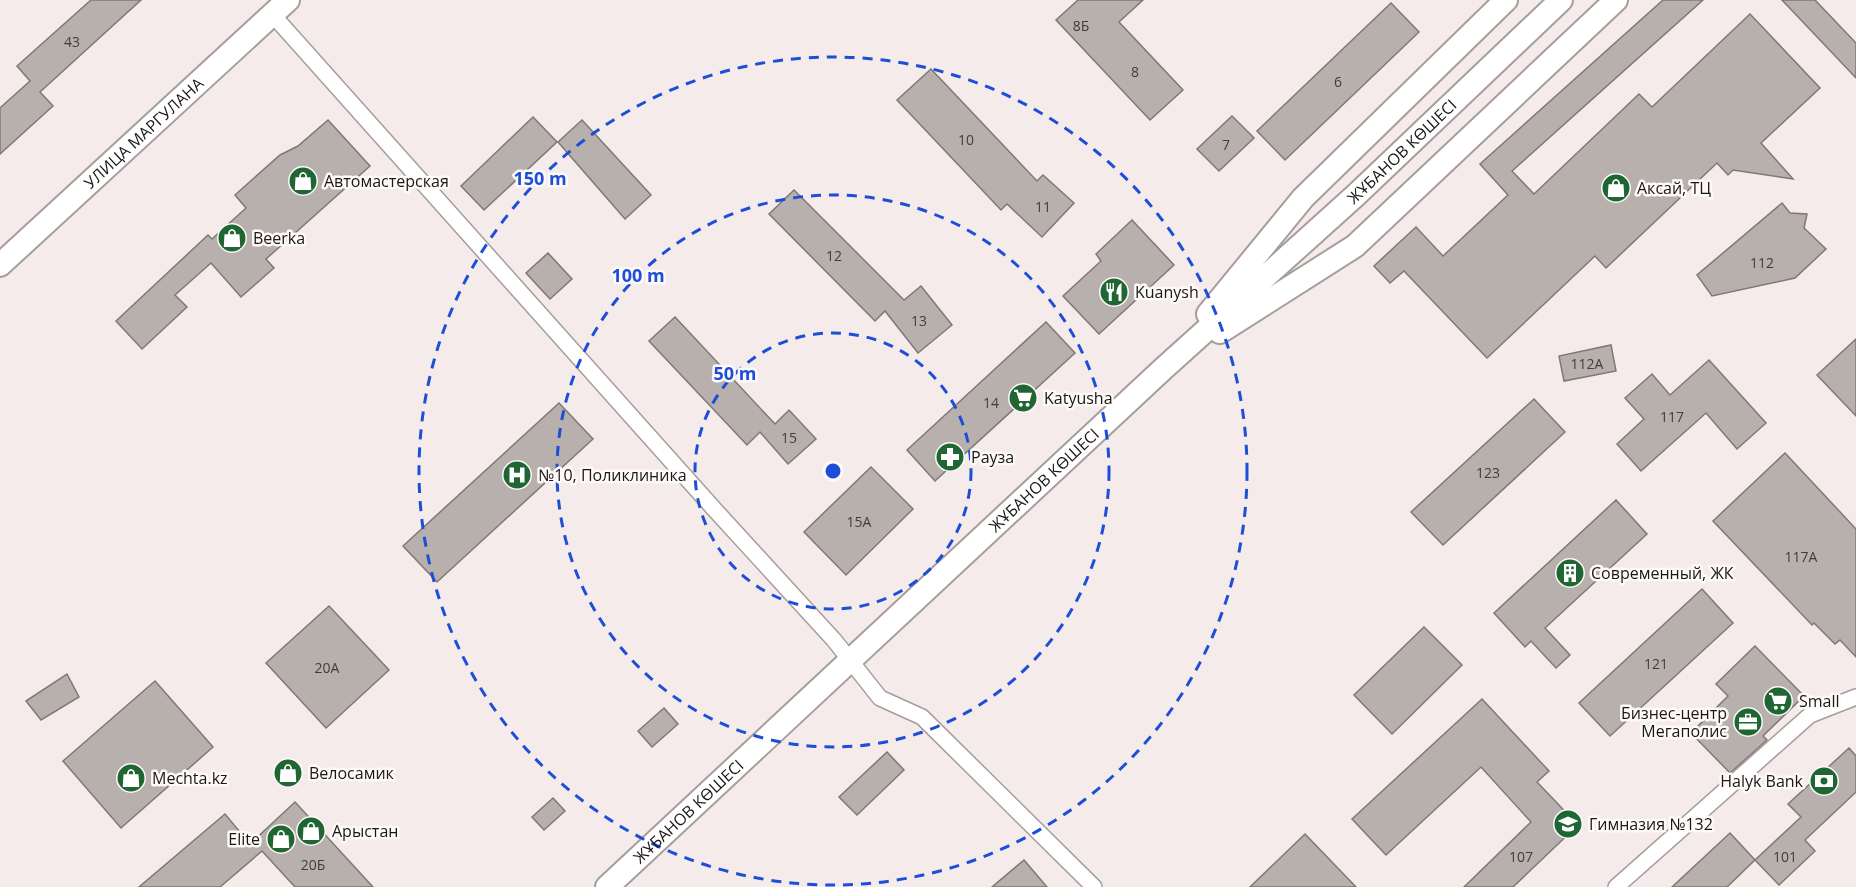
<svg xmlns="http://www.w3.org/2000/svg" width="1856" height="887" viewBox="0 0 1856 887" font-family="'Open Sans',sans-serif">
  <rect width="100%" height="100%" fill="#f5ebeb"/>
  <g fill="#b8b0ac" stroke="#7f7874" stroke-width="1.5">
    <polygon points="91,0 141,0 40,92 53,106 0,154 0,108 30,81 17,66"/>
    <polygon points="1078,0 1143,0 1119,22 1183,90 1150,120 1056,20"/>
    <polygon points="1663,0 1703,0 1512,171 1534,194 1639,94 1652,107 1750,14 1820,88 1761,143 1793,179 1733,170 1728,175 1717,163 1606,268 1595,256 1487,358 1404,271 1390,283 1374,266 1416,227 1443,256 1508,195 1480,164"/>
    <polygon points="1782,0 1815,0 1856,43 1856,78"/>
    <polygon points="1391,3 1419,32 1285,160 1257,131"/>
    <polygon points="931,69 1037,181 1043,175 1074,203 1042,237 1007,204 1001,210 897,100"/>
    <polygon points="1232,116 1254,138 1219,171 1197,149"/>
    <polygon points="533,117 557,142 484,210 461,186"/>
    <polygon points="328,120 370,166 266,259 274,268 241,297 211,263 175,295 187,307 142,349 116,321 208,235 212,239 246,208 235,195 280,155 298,146"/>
    <polygon points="582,120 651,195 625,219 558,142"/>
    <polygon points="794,190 904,300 921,286 952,325 918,353 885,311 875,321 769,214"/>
    <polygon points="1782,203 1790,213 1807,214 1804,228 1826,249 1795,278 1712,296 1697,275"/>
    <polygon points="1132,220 1174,265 1099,334 1063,296 1101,261 1096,254"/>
    <polygon points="548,253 572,279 550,299 526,273"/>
    <polygon points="675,317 775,424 789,410 816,439 788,464 760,432 747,445 649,341"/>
    <polygon points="1046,322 1075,353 935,481 907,450"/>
    <polygon points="1856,339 1856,416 1817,375"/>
    <polygon points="1611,345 1616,371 1564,381 1559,356"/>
    <polygon points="1709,360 1766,423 1737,449 1706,413 1641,471 1617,444 1644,419 1625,398 1652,374 1670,395"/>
    <polygon points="1534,399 1565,432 1443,545 1411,512"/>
    <polygon points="559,403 593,439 437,582 403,546"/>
    <polygon points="1785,453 1856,529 1856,657 1840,640 1835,644 1814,623 1812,625 1713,521"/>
    <polygon points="871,467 913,509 846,575 804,532"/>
    <polygon points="1616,500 1647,534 1545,628 1570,655 1556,668 1531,641 1525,647 1494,613"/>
    <polygon points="1702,589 1733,623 1610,736 1579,703"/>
    <polygon points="329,606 389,670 326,728 266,663"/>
    <polygon points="1424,627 1462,665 1392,734 1354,695"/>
    <polygon points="1755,646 1804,696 1763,736 1767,740 1730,773 1691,733 1728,696 1716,684"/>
    <polygon points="67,674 79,697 41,720 26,701"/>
    <polygon points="155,681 213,747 121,828 63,761"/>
    <polygon points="1482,699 1549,771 1537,782 1578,825 1513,887 1464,887 1531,822 1481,767 1386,855 1352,819"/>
    <polygon points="664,708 678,724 652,747 638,731"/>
    <polygon points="1849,748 1856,756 1856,792 1805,840 1815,851 1779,885 1755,860 1801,817 1788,804"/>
    <polygon points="887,752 904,770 857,815 839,797"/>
    <polygon points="553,798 565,811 544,830 532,817"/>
    <polygon points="295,802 373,887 295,887 262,851 220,887 139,887 225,814 250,844"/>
    <polygon points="1730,833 1755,860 1727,887 1672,887"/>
    <polygon points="1305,834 1356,887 1250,887"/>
    <polygon points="1024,860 1047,887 992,887"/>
  </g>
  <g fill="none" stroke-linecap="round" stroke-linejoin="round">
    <g stroke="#a69d9c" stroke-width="18">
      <g id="street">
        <polyline points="272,14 715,510 834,640 880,698 922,717 1094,887"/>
        <polyline points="1616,887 1810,715 1856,697"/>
      </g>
    </g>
    <g stroke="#a69d9c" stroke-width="26">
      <g id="secondary">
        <path id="s1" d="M0,265L288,0"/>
        <polyline points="1208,314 1303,198 1506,0"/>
        <polyline points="1220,332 1355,246 1616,0"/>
        <path id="s2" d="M607,887L1163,369L1356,195L1561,0"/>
      </g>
    </g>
    <use href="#street" stroke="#fff" stroke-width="15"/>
    <use href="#secondary" stroke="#fff" stroke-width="22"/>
  </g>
  <g fill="none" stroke="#1d4ed8" stroke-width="3" stroke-dasharray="10 8">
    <circle cx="833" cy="471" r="138"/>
    <circle cx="833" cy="471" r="276"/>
    <circle cx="833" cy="471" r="414"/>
  </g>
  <defs>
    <g id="shop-disc" transform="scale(1.5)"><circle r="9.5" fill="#1f6633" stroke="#fefafa"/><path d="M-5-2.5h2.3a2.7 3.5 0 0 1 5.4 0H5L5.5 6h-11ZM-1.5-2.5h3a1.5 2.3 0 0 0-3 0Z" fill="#fff"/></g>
    <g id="restaurant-disc" transform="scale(1.5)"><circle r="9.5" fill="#1f6633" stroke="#fefafa"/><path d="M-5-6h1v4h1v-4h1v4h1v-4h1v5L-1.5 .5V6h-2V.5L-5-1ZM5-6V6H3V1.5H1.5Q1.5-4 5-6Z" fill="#fff"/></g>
    <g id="supermarket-disc" transform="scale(1.5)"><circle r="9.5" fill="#1f6633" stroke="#fefafa"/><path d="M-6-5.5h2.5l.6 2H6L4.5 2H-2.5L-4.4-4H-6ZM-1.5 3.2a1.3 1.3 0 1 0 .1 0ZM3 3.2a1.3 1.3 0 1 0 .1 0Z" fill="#fff"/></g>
    <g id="pharmacy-disc" transform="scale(1.5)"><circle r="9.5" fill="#1f6633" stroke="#fefafa"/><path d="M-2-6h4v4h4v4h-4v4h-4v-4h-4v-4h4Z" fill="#fff"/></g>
    <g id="hospital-disc" transform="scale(1.5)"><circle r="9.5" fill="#1f6633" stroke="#fefafa"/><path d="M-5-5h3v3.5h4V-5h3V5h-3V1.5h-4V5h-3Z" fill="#fff"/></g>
    <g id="building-disc" transform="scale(1.5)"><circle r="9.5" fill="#1f6633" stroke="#fefafa"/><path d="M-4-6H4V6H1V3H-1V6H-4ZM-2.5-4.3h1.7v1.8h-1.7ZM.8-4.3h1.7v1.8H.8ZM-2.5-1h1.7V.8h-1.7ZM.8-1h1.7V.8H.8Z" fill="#fff"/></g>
    <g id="office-disc" transform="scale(1.5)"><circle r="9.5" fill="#1f6633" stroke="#fefafa"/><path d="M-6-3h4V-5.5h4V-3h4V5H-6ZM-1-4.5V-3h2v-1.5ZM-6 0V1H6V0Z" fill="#fff"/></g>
    <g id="bank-disc" transform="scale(1.5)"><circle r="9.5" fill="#1f6633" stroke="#fefafa"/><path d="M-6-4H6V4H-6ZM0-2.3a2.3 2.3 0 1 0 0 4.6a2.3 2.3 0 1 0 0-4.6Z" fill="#fff"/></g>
    <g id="school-disc" transform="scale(1.5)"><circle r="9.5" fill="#1f6633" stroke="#fefafa"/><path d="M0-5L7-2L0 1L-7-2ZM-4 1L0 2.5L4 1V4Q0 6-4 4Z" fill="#fff"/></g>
  </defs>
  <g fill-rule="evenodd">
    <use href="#shop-disc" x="303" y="181"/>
    <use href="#shop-disc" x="1616" y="188"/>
    <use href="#shop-disc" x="232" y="238"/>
    <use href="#restaurant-disc" x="1114" y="292"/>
    <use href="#supermarket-disc" x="1023" y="398"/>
    <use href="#pharmacy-disc" x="950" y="457"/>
    <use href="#hospital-disc" x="517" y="475"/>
    <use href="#building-disc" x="1570" y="573"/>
    <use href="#supermarket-disc" x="1778" y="701"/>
    <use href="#office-disc" x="1748" y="722"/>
    <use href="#shop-disc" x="288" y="773"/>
    <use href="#shop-disc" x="131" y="778"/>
    <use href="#bank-disc" x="1824" y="781"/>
    <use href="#school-disc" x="1568" y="824"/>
    <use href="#shop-disc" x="311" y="831"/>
    <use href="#shop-disc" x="281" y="839"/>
  </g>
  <g text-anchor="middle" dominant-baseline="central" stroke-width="5" stroke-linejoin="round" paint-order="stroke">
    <g font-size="14" fill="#423d3c">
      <text x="1081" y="25">8Б</text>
      <text x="72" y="41">43</text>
      <text x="1135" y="71">8</text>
      <text x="1338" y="81">6</text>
      <text x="966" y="139">10</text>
      <text x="1226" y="144">7</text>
      <text x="1043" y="206">11</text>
      <text x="834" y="255">12</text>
      <text x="1762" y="262">112</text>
      <text x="919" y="320">13</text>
      <text x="1587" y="363">112А</text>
      <text x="991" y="402">14</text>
      <text x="1672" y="416">117</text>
      <text x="789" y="437">15</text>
      <text x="1488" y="472">123</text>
      <text x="859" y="521">15А</text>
      <text x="1801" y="556">117А</text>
      <text x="1656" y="663">121</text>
      <text x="327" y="667">20А</text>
      <text x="1521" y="856">107</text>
      <text x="1785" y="856">101</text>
      <text x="313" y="864">20Б</text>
    </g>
    <g font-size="16" fill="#1a1716" stroke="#fefafa">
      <text stroke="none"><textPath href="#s1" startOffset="195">УЛИЦА МАРГУЛАНА</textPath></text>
      <text stroke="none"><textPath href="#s2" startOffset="1083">ЖҰБАНОВ КӨШЕСІ</textPath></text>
      <text stroke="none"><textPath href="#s2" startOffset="597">ЖҰБАНОВ КӨШЕСІ</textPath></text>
      <text stroke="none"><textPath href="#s2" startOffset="111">ЖҰБАНОВ КӨШЕСІ</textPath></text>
    </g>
    <g font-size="16" fill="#1a1716" stroke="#fefafa" text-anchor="start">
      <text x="324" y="181">Автомастерская</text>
      <text x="1637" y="188">Аксай, ТЦ</text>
      <text x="253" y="238">Beerka</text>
      <text x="1135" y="292">Kuanysh</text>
      <text x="1044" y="398">Katyusha</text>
      <text x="971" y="457">Рауза</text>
      <text x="538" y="475">№10, Поликлиника</text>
      <text x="1591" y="573">Современный, ЖК</text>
      <text x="1799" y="701">Small</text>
      <text x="1727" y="713" text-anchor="end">Бизнес-центр<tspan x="1727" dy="18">Мегаполис</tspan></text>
      <text x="309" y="773">Велосамик</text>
      <text x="152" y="778">Mechta.kz</text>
      <text x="1803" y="781" text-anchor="end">Halyk Bank</text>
      <text x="1589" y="824">Гимназия №132</text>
      <text x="332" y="831">Арыстан</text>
      <text x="260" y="839" text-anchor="end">Elite</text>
    </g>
  </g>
  <circle cx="833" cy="471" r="9" fill="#1d4ed8" stroke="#fefafa" stroke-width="3"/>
  <g font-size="18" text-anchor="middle" font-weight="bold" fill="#1d4ed8" stroke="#fefafa" stroke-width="5" stroke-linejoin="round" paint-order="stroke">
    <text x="540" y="185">150 m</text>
    <text x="638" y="282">100 m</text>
    <text x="735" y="380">50 m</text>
  </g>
</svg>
